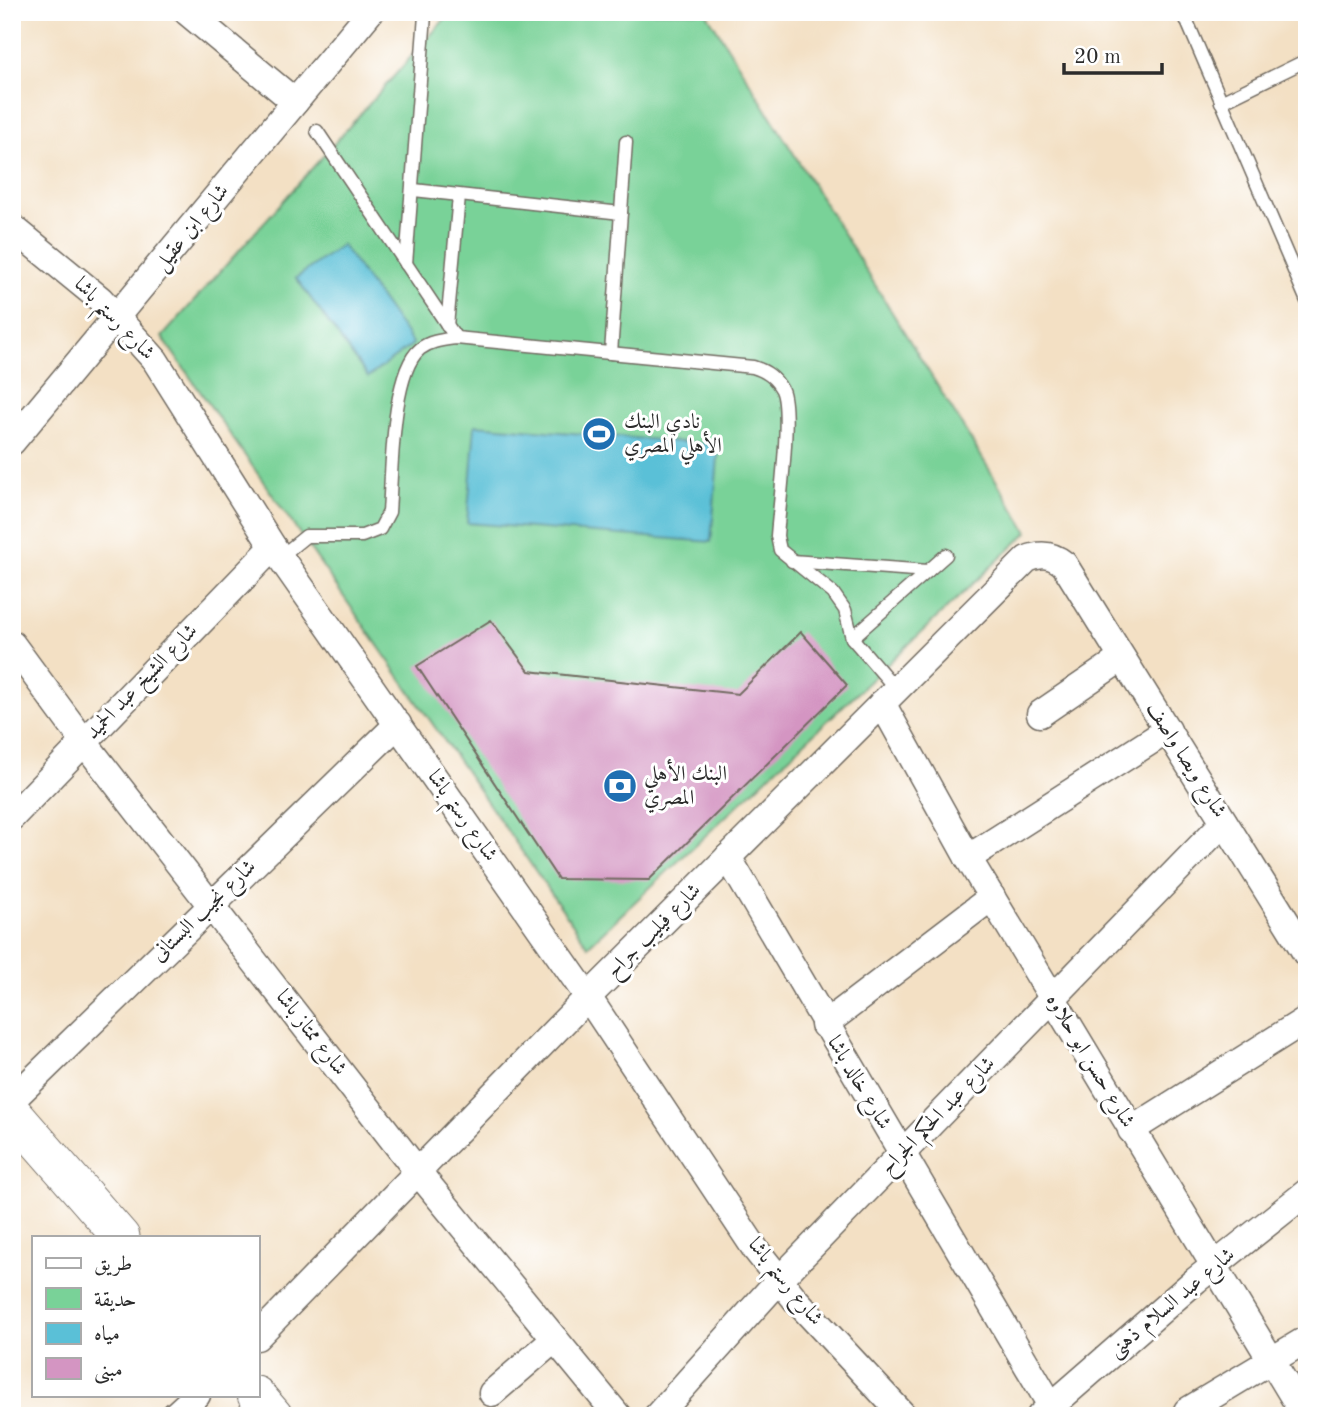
<svg xmlns="http://www.w3.org/2000/svg" width="1319" height="1428" viewBox="0 0 1319 1428" font-family="'Old Standard TT',Amiri,serif">
  <rect width="100%" height="100%" fill="#fff"/>
  <filter id="ink" filterUnits="userSpaceOnUse"><feTurbulence type="fractalNoise" baseFrequency=".0143" numOctaves="2"/><feDisplacementMap in="SourceGraphic" scale="14" xChannelSelector="R" yChannelSelector="G"/><feConvolveMatrix kernelMatrix="1 2 1 2 8 2 1 2 1" color-interpolation-filters="sRGB"/></filter>
  <filter id="wash" filterUnits="userSpaceOnUse"><feTurbulence type="fractalNoise" baseFrequency=".00686" numOctaves="4" result="noise"/><feDisplacementMap in="SourceGraphic" scale="28" xChannelSelector="R" yChannelSelector="G"/><feGaussianBlur stdDeviation="1.57" result="paint"/><feColorMatrix in="noise" values="0 0 0 0 0 0 0 0 0 0 0 0 0 0 0 0 0 1.4 0 .05"/><feComposite in="paint" operator="in"/></filter>
  <g filter="url(#wash)">
    <rect width="100%" height="100%" fill="#f3e0c4"/>
    <polygon fill="#79d298" stroke="#527e62" stroke-width="2" points="451,12 706,12 1028,532 588,946 162,337"/>
    <g fill="#5ac0d7" stroke="#427681" stroke-width="2">
      <polygon points="342,245 413,344 368,377 296,278"/>
      <polygon points="475,425 719,445 711,542 467,523"/>
    </g>
    <g id="blocks">
      <polygon fill="#d495c2" points="491,620 529,671 738,694 801,632 847,685 649,880 558,879 417,666"/>
    </g>
  </g>
  <g filter="url(#ink)">
    <use href="#blocks" fill-opacity="0" stroke="#716a61" stroke-width="2"/>
    <g fill="none" stroke-linecap="round" stroke-linejoin="round">
      <g stroke="#716a61" stroke-width="15">
        <g id="service">
          <polyline points="1183,12 1307,301"/>
          <polyline points="1221,102 1307,60"/>
          <polyline points="317,131 456,338"/>
          <polyline points="414,190 621,213"/>
          <polyline points="406,264 425,15"/>
          <polyline points="447,326 459,196"/>
          <polyline points="611,353 626,142"/>
          <path d="M280,557L306,536H362L380,529L389,512C392,474 391,373 420,349C430,341 443,340 456,338L753,367C766,371 775,377 782,390C792,412 779,507 777,536L780,550L833,593L845,610L852,638L896,689"/>
          <polyline points="792,561 928,571"/>
          <polyline points="852,638 946,555"/>
        </g>
      </g>
      <g stroke="#716a61" stroke-width="29">
        <g id="minor">
          <polyline points="187,12 295,102"/>
          <polyline points="12,227 100,299 155,360 273,547 588,997 756,1250 795,1299 904,1416"/>
          <polyline points="12,442 370,12"/>
          <polyline points="12,644 84,742 418,1172 618,1416"/>
          <polyline points="882,703 968,858 1305,1416"/>
          <polyline points="1040,714 1122,658"/>
          <polyline points="12,817 273,547"/>
          <polyline points="728,857 1057,1416"/>
          <polyline points="968,858 1168,730"/>
          <polyline points="824,1025 992,897"/>
          <polyline points="12,1100 398,724"/>
          <polyline points="1131,1130 1307,1019"/>
          <path d="M257,1337L588,997L1027,559C1041,553 1052,554 1064,564L1307,955"/>
          <polyline points="492,1393 555,1339"/>
          <polyline points="1187,1411 1307,1339"/>
          <polyline points="174,1416 197,1395"/>
          <polyline points="657,1416 779,1280 1224,822"/>
          <polyline points="1040,1416 1196,1280 1307,1192"/>
        </g>
      </g>
      <g stroke="#716a61" stroke-width="39">
        <g id="secondary">
          <polyline points="12,1112 121,1237"/>
          <polyline points="256,1395 274,1416"/>
        </g>
      </g>
      <use href="#service" stroke="#fff" stroke-width="12"/>
      <use href="#minor" stroke="#fff" stroke-width="26"/>
      <use href="#secondary" stroke="#fff" stroke-width="37"/>
    </g>
  </g>
  <defs>
    <g id="stadium-disc" transform="scale(1.75)"><circle r="9.5" fill="#1f6fb2" stroke="#fff"/><path d="M0-5a6.5 5 0 1 0 0 10a6.5 5 0 1 0 0-10ZM-3.5-1.8h7v3.6h-7Z" fill="#fff"/></g>
    <g id="bank-disc" transform="scale(1.75)"><circle r="9.5" fill="#1f6fb2" stroke="#fff"/><path d="M-6-4H6V4H-6ZM0-2.3a2.3 2.3 0 1 0 0 4.6a2.3 2.3 0 1 0 0-4.6Z" fill="#fff"/></g>
  </defs>
  <g fill-rule="evenodd">
    <use href="#stadium-disc" x="599" y="434"/>
    <use href="#bank-disc" x="620" y="786"/>
  </g>
  <g text-anchor="middle" dominant-baseline="central" stroke-width="6" stroke-linejoin="round" paint-order="stroke">
    <g font-size="21" fill="#2b2b2b" stroke="#fff">
      <text transform="translate(192 228) rotate(-51)">شارع ابن عقيل</text>
      <text transform="translate(114 319) rotate(46)">شارع رستم باشا</text>
      <text transform="translate(142 682) rotate(-46)">شارع الشيخ عبد الحميد</text>
      <text transform="translate(1186 760) rotate(58)">شارع ويصا واصف</text>
      <text transform="translate(462 816) rotate(55)">شارع رستم باشا</text>
      <text transform="translate(204 911) rotate(-44)">شارع نجيب البستانى</text>
      <text transform="translate(654 931) rotate(-45)">شارع فيليب جراح</text>
      <text transform="translate(311 1033) rotate(52)">شارع ممتاز باشا</text>
      <text transform="translate(1090 1061) rotate(59)">شارع حسن ابو حلاوه</text>
      <text transform="translate(859 1083) rotate(59)">شارع خالد باشا</text>
      <text transform="translate(938 1116) rotate(-46)">شارع عبد الحكم الجراح</text>
      <text transform="translate(785 1282) rotate(51)">شارع رستم باشا</text>
      <text transform="translate(1172 1303) rotate(-40)">شارع عبد السلام ذهنى</text>
    </g>
    <g font-size="21" fill="#2b2b2b" stroke="#fff" text-anchor="start">
      <text x="624" y="422">نادي البنك<tspan x="624" dy="24">الأهلي المصري</tspan></text>
      <text x="644" y="774">البنك الأهلي<tspan x="644" dy="24">المصري</tspan></text>
    </g>
  </g>
  <rect width="1319" height="1428" fill="none" stroke="#fff" stroke-width="42"/>
  <rect x="32" y="1236" width="228" height="161" fill="#ffffff" stroke="#aaaaaa" stroke-width="2"/>
  <rect x="46" y="1258" width="35" height="10" fill="#ffffff" stroke="#aaaaaa" stroke-width="2"/>
  <text x="94" y="1270" font-size="21" fill="#2b2b2b">طريق</text>
  <rect x="46" y="1288" width="35" height="21" fill="#79d298" stroke="#aaaaaa" stroke-width="2"/>
  <text x="94" y="1306" font-size="21" fill="#2b2b2b">حديقة</text>
  <rect x="46" y="1323" width="35" height="21" fill="#5ac0d7" stroke="#aaaaaa" stroke-width="2"/>
  <text x="94" y="1340" font-size="21" fill="#2b2b2b">مياه</text>
  <rect x="46" y="1358" width="35" height="21" fill="#d495c2" stroke="#aaaaaa" stroke-width="2"/>
  <text x="94" y="1376" font-size="21" fill="#2b2b2b">مبنى</text>
  <path d="M1064 63v10h98v-10" fill="none" stroke="#2b2b2b" stroke-width="3.5"/>
  <text x="1074" y="63" font-size="21" fill="#2b2b2b" stroke="#ffffff" stroke-width="5" paint-order="stroke">20 m</text>
</svg>
